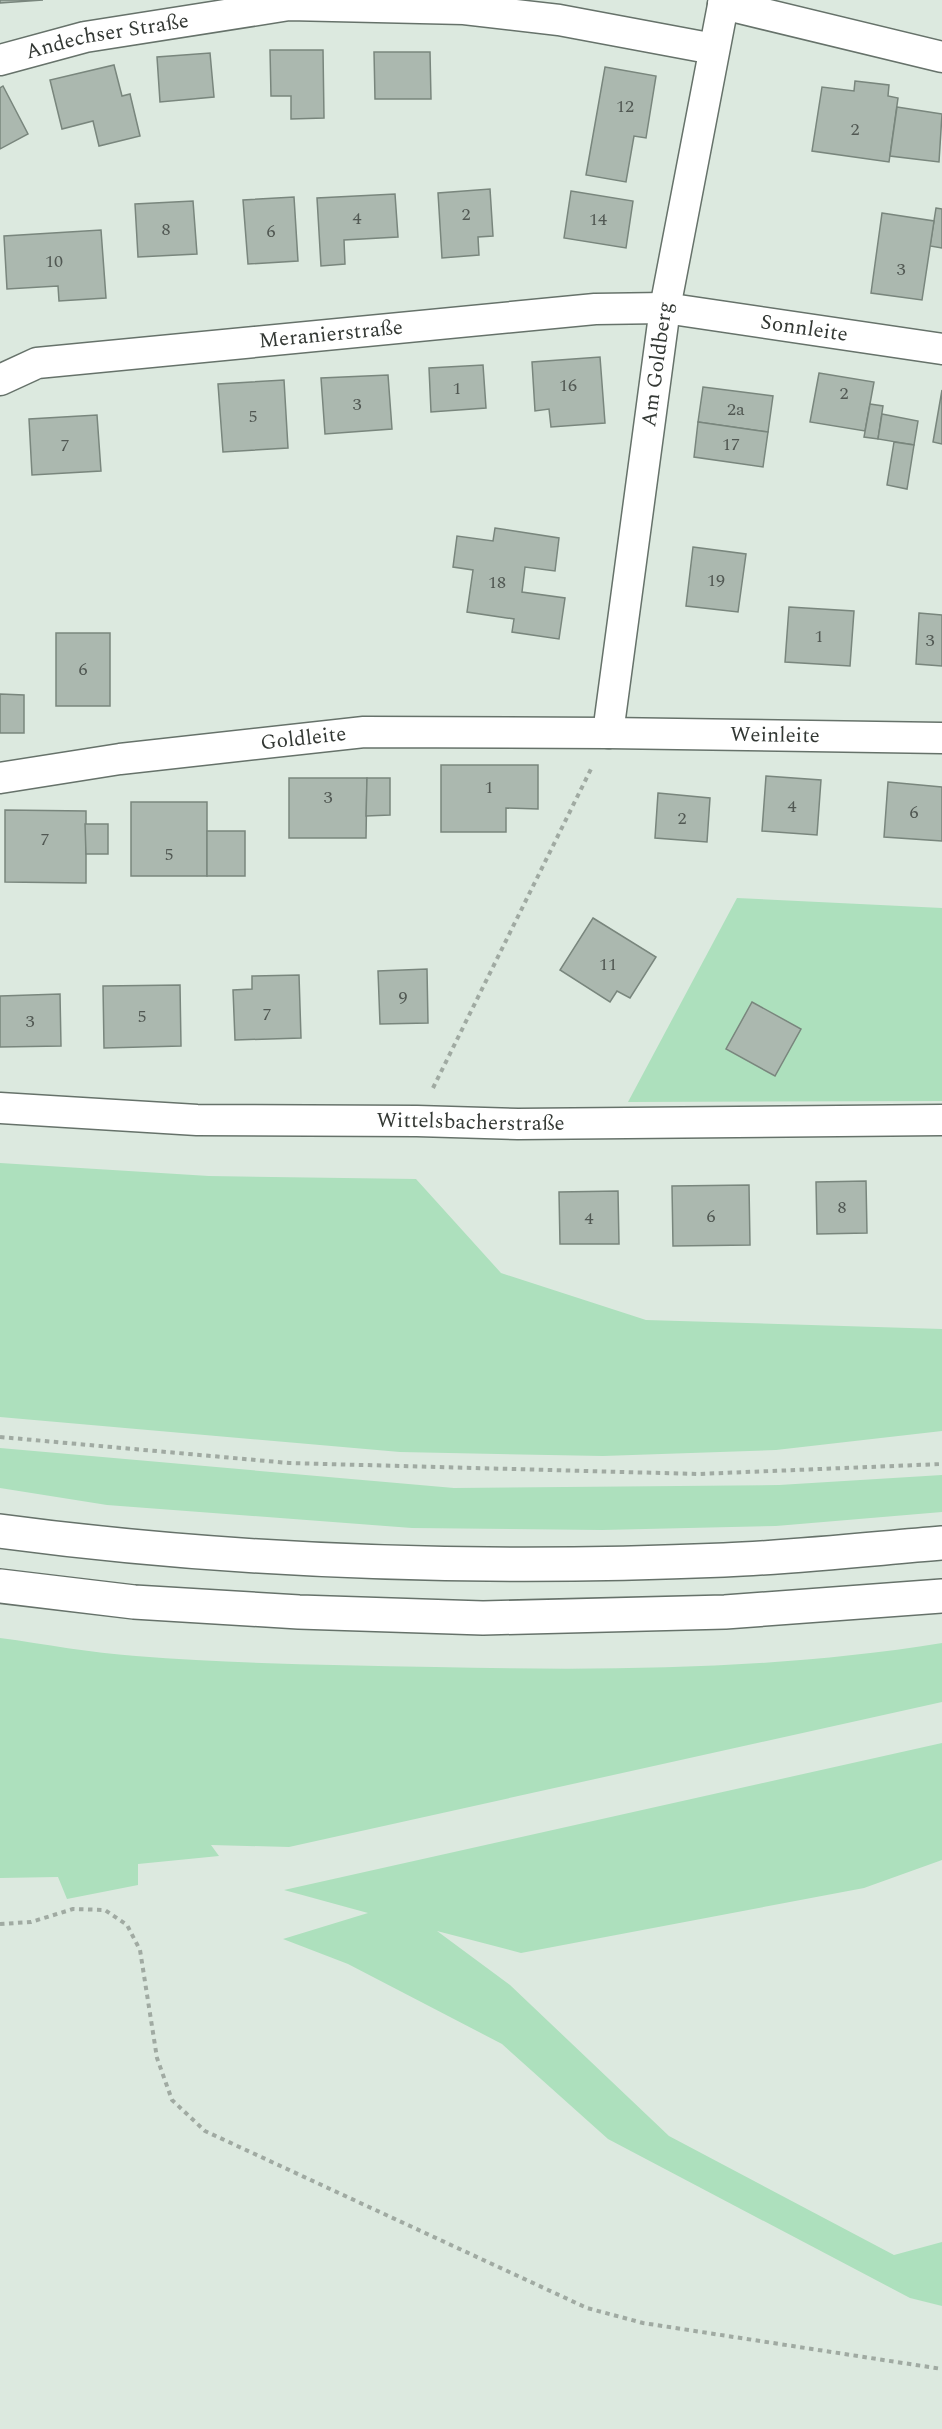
<svg xmlns="http://www.w3.org/2000/svg" width="942" height="2429" viewBox="0 0 942 2429" font-family="Spectral,serif">
  <rect width="100%" height="100%" fill="#dce9df"/>
  <g fill="#ade0bd">
    <polygon points="737,898 942,908 942,1101 628,1102"/>
    <polygon points="0,1163 209,1176 416,1179 501,1273 646,1320 942,1329 942,1431 776,1450 603,1456 400,1452 0,1417"/>
    <polygon points="0,1448 454,1488 779,1485 942,1475 942,1512 776,1526 602,1530 412,1528 107,1505 0,1488"/>
    <path d="M0,1638C45,1644 91,1653 136,1656C236,1664 336,1665 435,1667C605,1671 775,1670 942,1643V1702L289,1847L211,1845L219,1856L138,1864V1885L67,1899L58,1877L0,1878Z"/>
    <polygon points="942,1743 942,1860 864,1888 521,1953 437,1931 510,1985 669,2136 894,2255 942,2242 942,2306 910,2298 608,2139 502,2044 348,1964 283,1939 368,1913 284,1890"/>
  </g>
  <g fill="#abb8af" stroke="#79867d" stroke-width="1.5">
    <polygon points="0,0 43,0 0,3"/>
    <polygon points="270,50 323,50 324,118 291,119 291,96 271,96"/>
    <polygon points="374,52 430,52 431,99 375,99"/>
    <polygon points="210,53 214,97 160,102 157,57"/>
    <polygon points="114,65 122,96 130,94 140,136 99,146 93,121 62,129 50,80"/>
    <polygon points="605,67 656,76 646,138 634,136 626,182 586,175"/>
    <polygon points="855,81 889,85 888,96 898,98 889,162 812,151 822,87 854,91"/>
    <polygon points="3,86 28,134 0,149 0,88"/>
    <polygon points="897,107 942,114 939,162 890,156"/>
    <polygon points="490,189 493,236 478,237 479,255 442,258 438,193"/>
    <polygon points="571,191 633,201 626,248 564,238"/>
    <polygon points="395,194 398,237 344,240 345,264 321,266 317,198"/>
    <polygon points="294,197 298,261 248,264 243,200"/>
    <polygon points="193,201 197,254 138,257 135,204"/>
    <polygon points="936,208 942,209 942,248 930,246"/>
    <polygon points="882,213 934,221 922,300 871,293"/>
    <polygon points="101,230 106,298 59,301 58,286 7,289 4,236"/>
    <polygon points="600,357 605,423 551,427 549,409 535,411 532,362"/>
    <polygon points="483,365 486,408 431,412 429,368"/>
    <polygon points="819,373 874,382 865,431 810,422"/>
    <polygon points="388,375 392,429 325,434 321,378"/>
    <polygon points="284,380 288,448 223,452 218,384"/>
    <polygon points="703,387 773,396 768,432 698,422"/>
    <polygon points="942,390 942,444 933,442"/>
    <polygon points="870,404 883,406 878,439 864,437"/>
    <polygon points="882,414 918,421 914,445 878,439"/>
    <polygon points="97,415 101,471 32,475 29,419"/>
    <polygon points="698,422 768,432 763,467 694,457"/>
    <polygon points="894,442 914,445 907,489 887,485"/>
    <polygon points="495,528 559,538 555,571 525,567 522,592 565,598 559,639 512,632 514,619 467,612 473,570 453,567 457,536 493,541"/>
    <polygon points="693,547 746,554 738,612 686,606"/>
    <polygon points="789,607 854,611 850,666 785,662"/>
    <polygon points="919,613 942,615 942,666 916,664"/>
    <rect x="56" y="633" width="54" height="73"/>
    <polygon points="0,694 24,695 24,733 0,733"/>
    <polygon points="441,765 538,765 538,809 506,808 506,832 441,832"/>
    <polygon points="766,776 821,780 817,835 762,831"/>
    <polygon points="289,778 367,778 366,838 289,838"/>
    <polygon points="367,778 390,778 390,815 366,816"/>
    <polygon points="888,782 942,787 942,841 884,837"/>
    <polygon points="658,793 710,798 707,842 655,838"/>
    <rect x="131" y="802" width="76" height="74"/>
    <polygon points="5,810 86,811 86,883 5,882"/>
    <polygon points="85,824 108,824 108,854 86,854"/>
    <rect x="207" y="831" width="38" height="45"/>
    <polygon points="593,918 656,957 630,998 617,991 610,1002 560,970"/>
    <polygon points="427,969 428,1023 380,1024 378,971"/>
    <polygon points="299,975 301,1038 235,1040 233,990 252,989 252,976"/>
    <polygon points="180,985 181,1046 104,1048 103,986"/>
    <polygon points="60,994 61,1046 0,1047 0,996"/>
    <polygon points="752,1002 801,1029 775,1076 726,1049"/>
    <polygon points="866,1181 867,1233 817,1234 816,1182"/>
    <polygon points="749,1185 750,1245 673,1246 672,1186"/>
    <polygon points="618,1191 619,1244 560,1244 559,1192"/>
  </g>
  <g fill="none" stroke-linecap="round" stroke-linejoin="round">
    <g stroke="#66726a" stroke-width="33">
      <g id="minor">
        <polyline points="723,4 942,57"/>
        <path id="s1" d="M0,60L85,37L289,5L464,9L559,20L714,49"/>
        <path id="s2" d="M0,380L37,363L595,309L665,308L942,349"/>
        <path id="s3" d="M608,733L665,308L724,0"/>
        <path id="s4" d="M0,778L120,759L364,732L608,733L942,738"/>
        <path id="s5" d="M0,1108L197,1120L417,1121L518,1124L942,1120"/>
      </g>
    </g>
    <g stroke="#66726a" stroke-width="36">
      <g id="trunk">
        <path d="M0,1531C240,1563 483,1570 724,1560C797,1557 870,1549 942,1543"/>
        <polyline points="0,1586 134,1602 299,1612 483,1618 725,1612 942,1596"/>
      </g>
    </g>
    <g stroke="#a0aaa2" stroke-width="4" stroke-dasharray="4.5 4.5" stroke-linecap="butt">
      <polyline points="433,1088 592,767"/>
      <polyline points="0,1437 289,1463 698,1474 942,1464"/>
      <polyline points="0,1924 31,1922 73,1909 105,1910 127,1925 140,1950 157,2058 172,2100 205,2131 587,2308 643,2323 942,2369"/>
    </g>
    <use href="#minor" stroke="#fff" stroke-width="30"/>
    <use href="#trunk" stroke="#fff" stroke-width="33"/>
  </g>
  <g text-anchor="middle" dominant-baseline="central" stroke-width="6" stroke-linejoin="round" paint-order="stroke">
    <g font-size="18" fill="#515853">
      <text x="625" y="106">12</text>
      <text x="855" y="129">2</text>
      <text x="466" y="214">2</text>
      <text x="357" y="218">4</text>
      <text x="598" y="219">14</text>
      <text x="166" y="229">8</text>
      <text x="271" y="231">6</text>
      <text x="54" y="261">10</text>
      <text x="901" y="269">3</text>
      <text x="568" y="385">16</text>
      <text x="457" y="388">1</text>
      <text x="844" y="393">2</text>
      <text x="357" y="404">3</text>
      <text x="736" y="409">2a</text>
      <text x="253" y="416">5</text>
      <text x="731" y="444">17</text>
      <text x="65" y="445">7</text>
      <text x="716" y="580">19</text>
      <text x="497" y="582">18</text>
      <text x="819" y="636">1</text>
      <text x="930" y="640">3</text>
      <text x="83" y="669">6</text>
      <text x="489" y="787">1</text>
      <text x="328" y="797">3</text>
      <text x="792" y="806">4</text>
      <text x="914" y="812">6</text>
      <text x="682" y="818">2</text>
      <text x="45" y="839">7</text>
      <text x="169" y="854">5</text>
      <text x="608" y="964">11</text>
      <text x="403" y="997">9</text>
      <text x="267" y="1014">7</text>
      <text x="142" y="1016">5</text>
      <text x="30" y="1021">3</text>
      <text x="842" y="1207">8</text>
      <text x="711" y="1216">6</text>
      <text x="589" y="1218">4</text>
    </g>
    <g font-size="21" fill="#333834" stroke="#fff">
      <text stroke="none"><textPath href="#s1" startOffset="110">Andechser Straße</textPath></text>
      <text stroke="none"><textPath href="#s2" startOffset="812">Sonnleite</textPath></text>
      <text stroke="none"><textPath href="#s2" startOffset="336">Meranierstraße</textPath></text>
      <text stroke="none"><textPath href="#s3" startOffset="372">Am Goldberg</textPath></text>
      <text stroke="none"><textPath href="#s4" startOffset="778">Weinleite</textPath></text>
      <text stroke="none"><textPath href="#s4" startOffset="306">Goldleite</textPath></text>
      <text stroke="none"><textPath href="#s5" startOffset="471">Wittelsbacherstraße</textPath></text>
    </g>
  </g>
</svg>
